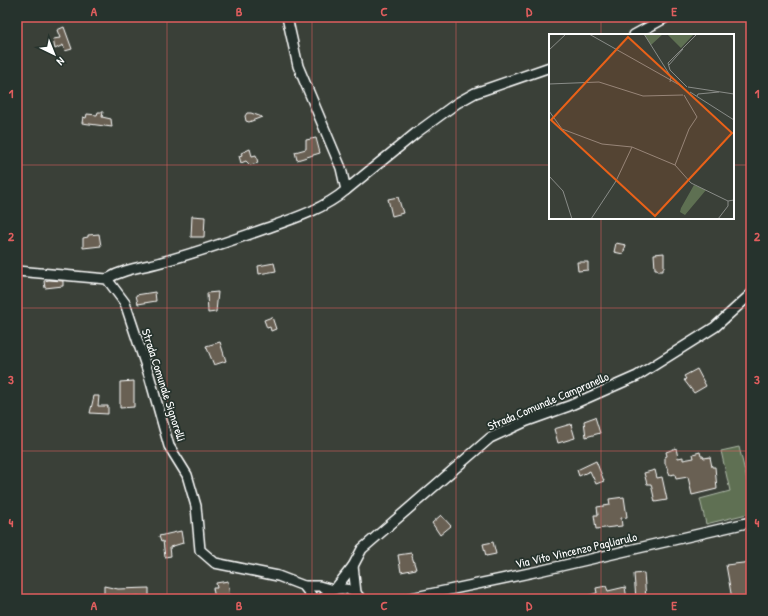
<svg xmlns="http://www.w3.org/2000/svg" width="768" height="616" viewBox="0 0 768 616" font-family="'Patrick Hand',sans-serif">
  <rect width="100%" height="100%" fill="#3a4038"/>
  <filter id="ink" filterUnits="userSpaceOnUse"><feTurbulence type="fractalNoise" baseFrequency=".025" numOctaves="2"/><feDisplacementMap in="SourceGraphic" scale="8" xChannelSelector="R" yChannelSelector="G"/><feConvolveMatrix kernelMatrix="1 2 1 2 8 2 1 2 1" color-interpolation-filters="sRGB"/></filter>
  <g filter="url(#ink)">
    <polygon fill="#5e7052" stroke="#aeb8a8" points="739,447 751,496 751,513 706,524 700,499 730,491 721,451"/>
    <g fill="#696052" stroke="#fff">
      <polygon points="64,27 72,49 65,51 63,45 55,49 53,39 60,38 57,30"/>
      <polygon points="98,112 103,112 102,117 111,119 112,127 82,123 83,117 86,118 87,114 97,115"/>
      <polygon points="247,113 251,113 262,117 249,122 246,121 245,116"/>
      <polygon points="316,138 320,153 297,160 295,152 306,149 306,140"/>
      <polygon points="250,149 252,156 256,155 258,163 250,165 246,161 241,163 239,156 242,155 241,153"/>
      <polygon points="398,197 403,213 392,216 388,199"/>
      <polygon points="192,216 205,217 204,237 191,237"/>
      <polygon points="99,234 101,246 83,248 83,238 88,237 88,235"/>
      <polygon points="616,243 626,245 623,254 614,252"/>
      <polygon points="664,253 664,268 663,268 663,271 658,271 657,269 655,269 654,254"/>
      <polygon points="577,262 588,262 588,270 578,271"/>
      <polygon points="274,263 276,271 259,274 258,266"/>
      <polygon points="49,280 63,281 63,286 45,288 44,281"/>
      <polygon points="155,292 156,301 138,304 136,295"/>
      <polygon points="218,292 216,312 208,313 207,293"/>
      <polygon points="272,317 276,329 271,331 270,327 267,328 264,320"/>
      <polygon points="220,342 226,361 214,365 206,346"/>
      <polygon points="697,369 706,386 694,393 684,380 686,379 684,376"/>
      <polygon points="134,381 134,407 120,408 120,382"/>
      <polygon points="94,396 99,396 98,406 108,406 108,414 90,413"/>
      <polygon points="595,417 600,433 586,437 584,421"/>
      <polygon points="571,424 575,438 558,443 554,429"/>
      <polygon points="676,448 678,458 683,457 683,460 694,458 693,454 700,452 701,456 703,456 704,458 710,457 712,467 715,467 717,489 692,495 688,477 676,479 675,474 670,475 665,463 665,457 667,456 666,452"/>
      <polygon points="596,461 604,481 596,484 590,471 579,476 577,470"/>
      <polygon points="655,470 657,478 662,477 667,500 655,502 651,484 647,484 644,473"/>
      <polygon points="624,497 627,517 621,518 622,526 596,529 594,515 598,515 597,507 610,505 609,499"/>
      <polygon points="441,515 451,526 440,535 432,523"/>
      <polygon points="181,531 183,543 170,547 171,556 165,557 163,541 161,542 159,536"/>
      <polygon points="493,542 496,554 486,556 483,544"/>
      <polygon points="411,553 416,569 401,572 398,555"/>
      <polygon points="751,562 751,599 732,599 726,565"/>
      <polygon points="644,573 646,599 636,599 634,574"/>
      <polygon points="228,581 230,597 215,599 213,588 217,588 216,583"/>
      <polygon points="104,586 118,589 149,588 149,599 139,599 139,596 125,597 125,599 104,599"/>
      <polygon points="606,586 608,591 625,587 627,599 583,599 583,597 597,593 596,588"/>
    </g>
    <g fill="none" stroke-linecap="round" stroke-linejoin="round">
      <g stroke="#fff" stroke-width="12">
        <g id="minor">
          <polyline points="634,35 667,17"/>
          <polyline points="346,190 416,133 457,103 475,93 550,67"/>
          <polyline points="17,271 107,279 125,303 149,375 169,446 187,475 196,506 200,550 215,563 278,576 304,586 319,586 333,590"/>
          <path d="M107,279C125,268 146,267 165,261C199,252 233,240 267,228C293,219 324,209 346,190L341,168L298,66L287,17"/>
          <polyline points="353,566 356,593"/>
          <polyline points="304,586 314,599"/>
          <polyline points="335,589 353,566 362,549 490,438 527,421 569,406 637,376 715,327 751,294"/>
          <path d="M322,599C332,586 351,585 361,599"/>
          <polyline points="406,599 539,571 751,522"/>
        </g>
      </g>
      <use href="#minor" stroke="#26332d" stroke-width="9"/>
    </g>
  </g>
  <path fill="none" stroke="#e05e5e" stroke-width="1" stroke-opacity="0.55" d="M167,17V599M312,17V599M456,17V599M601,17V35M17,165H550M733,165H751M601,218V599M17,308H751M17,451H751"/>
  <g text-anchor="middle" dominant-baseline="central" stroke-width="3.5" stroke-linejoin="round" paint-order="stroke">
    <g font-size="12" fill="#fff" stroke="#26332d">
      <text transform="translate(164 385) rotate(72)">Strada Comunale Signorelli</text>
      <text transform="translate(548 401) rotate(-23)">Strada Comunale Campranello</text>
      <text transform="translate(576 550) rotate(-13)">Via Vito Vincenzo Pagliarulo</text>
    </g>
  </g>
  <g transform="translate(549 34)">
    <rect width="185" height="185" fill="#3a4038"/>
    <path d="M95,0H114L102,11ZM118,0H145L132,14ZM145,151L157,156L136,181L131,178L132,174Z" fill="#5e7052"/>
    <path fill="none" stroke="#898c88" stroke-width="1" d="M40,0L134,53M95,0L122,43L121,48M0,16L17,0M120,31L134,15M0,50L50,48L94,62L134,61M138,53L121,36L119,29L148,0M139,53L185,60M141,58L185,86M135,61L148,83L140,95L126,131L142,149L179,167L185,166M148,62L149,60L170,58M0,77L13,95L53,110L83,113M0,142L14,157L23,185M42,185L67,147L83,113L126,131M169,185L179,172V167"/>
    <path fill="#e96118" fill-opacity="0.15" stroke="#e96118" stroke-width="2" d="M79,3L183,99L106,182L2,86Z"/>
    <rect width="185" height="185" fill="none" stroke="#fff" stroke-width="2"/>
  </g>
  <rect width="768" height="616" fill="none" stroke="#26332d" stroke-width="44"/>
  <g transform="translate(54 54) rotate(137)" stroke="#26332d" stroke-width="3" paint-order="stroke">
  <path d="M0-3L7 15L0 10L-7 15Z" fill="#ffffff"/>
  <text y="-6" font-size="11" font-weight="bold" text-anchor="middle" fill="#ffffff">N</text>
  </g>
  <rect x="22" y="22" width="724" height="572" fill="none" stroke="#e05e5e" stroke-width="1.5"/>
  <g font-size="13" text-anchor="middle" font-weight="bold" fill="#e05e5e">
    <text x="94" y="16">A</text>
    <text x="239" y="16">B</text>
    <text x="384" y="16">C</text>
    <text x="529" y="16">D</text>
    <text x="674" y="16">E</text>
    <text x="11" y="98">1</text>
    <text x="757" y="98">1</text>
    <text x="11" y="241">2</text>
    <text x="757" y="241">2</text>
    <text x="11" y="384">3</text>
    <text x="757" y="384">3</text>
    <text x="11" y="527">4</text>
    <text x="757" y="527">4</text>
    <text x="94" y="610">A</text>
    <text x="239" y="610">B</text>
    <text x="384" y="610">C</text>
    <text x="529" y="610">D</text>
    <text x="674" y="610">E</text>
  </g>
</svg>
